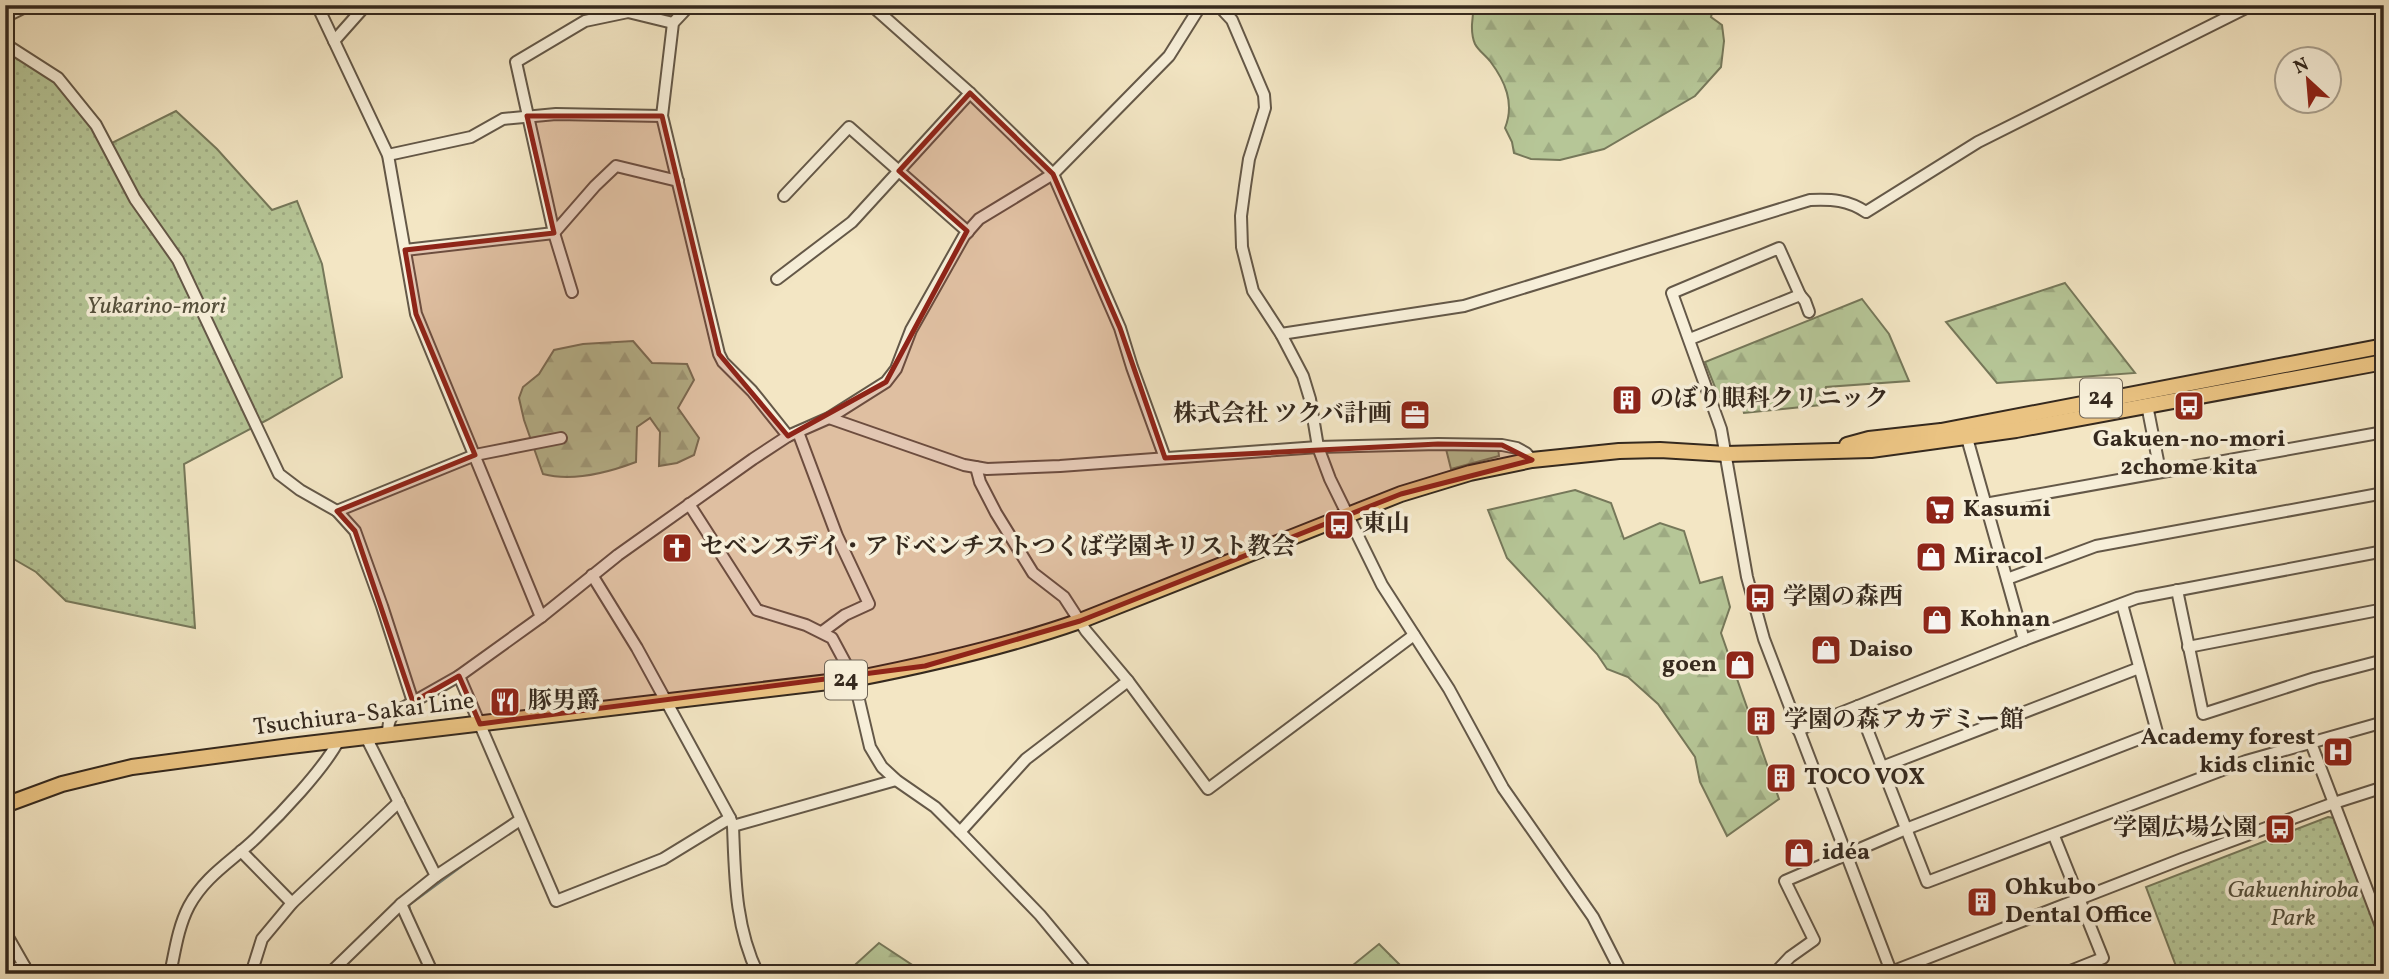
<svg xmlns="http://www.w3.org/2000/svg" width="2389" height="979" viewBox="0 0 2389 979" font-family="Vollkorn,'Noto Serif JP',serif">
  <defs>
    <pattern id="grass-dots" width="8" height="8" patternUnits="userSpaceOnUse" patternTransform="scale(1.75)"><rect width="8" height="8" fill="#b6c697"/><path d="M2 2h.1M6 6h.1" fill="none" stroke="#9daa82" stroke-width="1.8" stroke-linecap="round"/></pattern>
    <pattern id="forest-firs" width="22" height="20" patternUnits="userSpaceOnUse" patternTransform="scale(1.75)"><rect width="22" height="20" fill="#b6c697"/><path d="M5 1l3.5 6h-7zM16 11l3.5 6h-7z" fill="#9daa82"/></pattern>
  </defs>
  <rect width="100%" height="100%" fill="#f3e6c4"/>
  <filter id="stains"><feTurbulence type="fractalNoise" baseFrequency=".00286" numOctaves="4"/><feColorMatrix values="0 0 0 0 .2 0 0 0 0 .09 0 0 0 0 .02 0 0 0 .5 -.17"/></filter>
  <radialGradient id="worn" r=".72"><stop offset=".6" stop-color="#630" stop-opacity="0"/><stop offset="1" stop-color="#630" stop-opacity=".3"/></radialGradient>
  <g fill="url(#grass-dots)" stroke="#76785a" stroke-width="2">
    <polygon points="5,48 57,84 90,121 104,147 176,111 217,149 272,210 297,201 322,264 342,377 267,420 184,464 195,628 66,601 36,572 5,554"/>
    <polygon points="2328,817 2334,818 2384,947 2384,974 2179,974 2146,887"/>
  </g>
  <g fill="url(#forest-firs)" stroke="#76785a" stroke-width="2">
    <path d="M1475,5H1714L1711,17L1722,25L1724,41L1721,67L1695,96L1604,149L1560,160L1531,159L1514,153L1512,142L1505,128C1515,103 1505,81 1490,61C1485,55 1478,50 1475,44C1470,33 1472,16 1475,5Z"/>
    <polygon points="2065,283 2135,373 1997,383 1946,322"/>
    <polygon points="1862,299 1889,334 1909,381 1826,387 1821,405 1744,413 1739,393 1719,397 1705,362"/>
    <path d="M633,341L652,363L687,364L694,380L678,408L699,438L694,455L677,463L659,466L660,432L650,418L637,427L636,462C607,473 573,482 543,474L524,420L519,398L523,387L539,374L554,350L583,344Z"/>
    <polygon points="1498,448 1499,456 1451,469 1446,449"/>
    <polygon points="1575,490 1611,503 1624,539 1660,523 1684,531 1700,583 1722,577 1730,607 1721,633 1779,799 1727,836 1700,782 1695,757 1658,704 1628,677 1607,669 1597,654 1507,558 1488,510"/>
    <polygon points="879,943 914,966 934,974 845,974"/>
    <polygon points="1379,944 1409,974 1342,974"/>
  </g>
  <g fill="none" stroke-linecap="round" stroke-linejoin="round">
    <polyline stroke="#73827c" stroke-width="2.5" points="411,915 409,905 474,857"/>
    <g stroke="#645848" stroke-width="14">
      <g id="minor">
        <polyline points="317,5 388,155 416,314 541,617"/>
        <polyline points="690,5 673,23 662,116 719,354 723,362 752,391 788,436"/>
        <polyline points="871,5 970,93 1053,174 1120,328 1132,367 1165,458"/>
        <polyline points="1218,5 1232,20 1264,95 1265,108 1249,159 1245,186 1241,216 1242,247 1253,291 1281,334 1303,376 1310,399 1318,447 1330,479 1382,585 1449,689 1503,788 1593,917 1622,974"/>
        <polyline points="5,17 29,5"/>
        <polyline points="334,41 366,5"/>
        <polyline points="5,44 58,78 96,125 135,199 178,260 279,474 300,490 337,511 355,531 382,606 413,702"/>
        <polyline points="388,155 471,137 503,119 556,114 662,116"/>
        <polyline points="784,196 849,127 968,232"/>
        <polyline points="405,250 554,233 595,186 616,166 678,181"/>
        <polyline points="777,279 852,222 970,93"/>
        <polyline points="572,292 554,233 516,62 585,21 628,12 673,23"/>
        <polyline points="1800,295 1805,301 1809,312"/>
        <path d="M1281,334L1464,306L1810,200C1832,199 1848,200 1866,212L1978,142L2252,5"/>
        <polyline points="1690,339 1800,295 1779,248 1672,293 1721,429 1747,577 1764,639 1892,974"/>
        <polyline points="2147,405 2160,471"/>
        <polyline points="829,418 964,465 987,469 1060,466 1318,447 1438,444 1502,445 1517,448 1526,453 1532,460"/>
        <polyline points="798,432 837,536 869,604 845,615 822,632"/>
        <polyline points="1967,438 2024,640"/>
        <polyline points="976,467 980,482 996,513 1033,573 1064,597 1086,631 1128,681 1208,789 1414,635"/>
        <polyline points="689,504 757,610 806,625 832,638 854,679 870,747 882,767 896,780 935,807 960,832 1026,759 1128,681"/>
        <polyline points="1985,504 2384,432"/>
        <polyline points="337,511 475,455 561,438"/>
        <polyline points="592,575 637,648 730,818"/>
        <polyline points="2007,579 2096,546 2384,493"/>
        <polyline points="2177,590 2203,714 2315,678 2384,660"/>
        <polyline points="2188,647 2384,609"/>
        <path d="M459,676L556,901L663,859L730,818L733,826C735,877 735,927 758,974"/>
        <polyline points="1858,706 1927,882 2246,761 2384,722"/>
        <polyline points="1798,730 2024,640 2137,598 2384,551"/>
        <path d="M388,735C388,723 389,717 399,710L459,676L541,617L618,555L753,459L788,436L829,418L886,382L896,369L911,330L964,236L979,219L1053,174L1169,56L1201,5"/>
        <polyline points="366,737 436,876 401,904 433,974"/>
        <polyline points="2311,743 2384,934"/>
        <polyline points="1882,767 2139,668"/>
        <polyline points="733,826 896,780"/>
        <polyline points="960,832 1040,915 1089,974"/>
        <polyline points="2054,836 2103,958 2063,974"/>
        <polyline points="241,851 292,903"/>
        <polyline points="436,876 520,820"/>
        <polyline points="5,932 29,974"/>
        <polyline points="5,970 25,967"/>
        <path d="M170,974C175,951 178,927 189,906C205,876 232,861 256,838C281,814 323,770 339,740"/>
        <polyline points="251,974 262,939 292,903 399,802"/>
        <polyline points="329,974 401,904"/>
        <polyline points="1774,974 1790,957 1814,940 1785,881 1906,829 2157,732 2122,604"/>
        <polyline points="1886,974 2182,859 2334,803 2384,787"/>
      </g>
    </g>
    <g stroke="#35291e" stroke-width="18">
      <g id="major">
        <polyline points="1847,445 1869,439 1941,431 2384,346"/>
        <path d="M5,805L62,784L132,767L290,746L854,679C931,664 1006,647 1080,621L1401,494L1470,473L1532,460L1619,451L1660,450L1726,454L1871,450L2016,430L2384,362"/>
      </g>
    </g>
    <use href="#minor" stroke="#f7efd9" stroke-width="10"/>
    <use href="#major" stroke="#eac382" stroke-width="14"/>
  </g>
  <path fill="#8f2418" fill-opacity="0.2" stroke="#8f2418" stroke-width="5" stroke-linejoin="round" d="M970,93L1053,174L1120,328L1165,458L1438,444L1502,445L1532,460L1401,494L1080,621L925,666L480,724L459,676L413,702L355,531L337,511L475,455L416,314L405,250L554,233L527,116H662L719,354L788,436L886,382L967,231L899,171Z"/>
  <defs>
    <g id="building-square" transform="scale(1.575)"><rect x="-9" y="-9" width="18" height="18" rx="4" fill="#8f2418" stroke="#f7efd9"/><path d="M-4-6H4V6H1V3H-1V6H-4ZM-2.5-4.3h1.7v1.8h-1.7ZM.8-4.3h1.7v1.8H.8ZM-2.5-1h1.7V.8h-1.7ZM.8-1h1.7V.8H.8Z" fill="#fff"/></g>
    <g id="bus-square" transform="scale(1.575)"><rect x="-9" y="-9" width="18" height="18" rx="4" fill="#8f2418" stroke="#f7efd9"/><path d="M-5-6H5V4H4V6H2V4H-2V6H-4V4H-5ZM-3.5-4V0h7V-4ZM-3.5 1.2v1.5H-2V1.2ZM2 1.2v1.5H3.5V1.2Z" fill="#fff"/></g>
    <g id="office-square" transform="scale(1.575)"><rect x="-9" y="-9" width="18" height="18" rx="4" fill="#8f2418" stroke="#f7efd9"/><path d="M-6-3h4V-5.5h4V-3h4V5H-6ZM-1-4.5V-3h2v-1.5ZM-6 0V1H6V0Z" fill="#fff"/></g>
    <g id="supermarket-square" transform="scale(1.575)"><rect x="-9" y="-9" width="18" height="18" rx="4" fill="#8f2418" stroke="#f7efd9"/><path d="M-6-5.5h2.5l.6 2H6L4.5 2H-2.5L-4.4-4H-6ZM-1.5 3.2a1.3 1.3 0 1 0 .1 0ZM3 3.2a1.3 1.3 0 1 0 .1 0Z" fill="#fff"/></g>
    <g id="church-square" transform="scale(1.575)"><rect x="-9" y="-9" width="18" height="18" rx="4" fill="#8f2418" stroke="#f7efd9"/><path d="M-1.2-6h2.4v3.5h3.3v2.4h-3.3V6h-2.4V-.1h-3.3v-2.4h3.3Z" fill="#fff"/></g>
    <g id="shop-square" transform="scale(1.575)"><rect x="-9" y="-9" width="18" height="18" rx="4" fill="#8f2418" stroke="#f7efd9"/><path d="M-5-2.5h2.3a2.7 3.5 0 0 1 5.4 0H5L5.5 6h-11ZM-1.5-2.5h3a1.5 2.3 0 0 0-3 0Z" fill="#fff"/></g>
    <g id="restaurant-square" transform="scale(1.575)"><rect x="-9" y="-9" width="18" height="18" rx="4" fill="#8f2418" stroke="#f7efd9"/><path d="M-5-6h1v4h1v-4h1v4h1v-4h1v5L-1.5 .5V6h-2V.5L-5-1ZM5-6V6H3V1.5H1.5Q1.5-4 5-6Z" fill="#fff"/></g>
    <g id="hospital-square" transform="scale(1.575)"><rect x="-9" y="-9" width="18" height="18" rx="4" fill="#8f2418" stroke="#f7efd9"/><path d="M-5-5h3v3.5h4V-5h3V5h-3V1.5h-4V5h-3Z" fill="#fff"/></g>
  </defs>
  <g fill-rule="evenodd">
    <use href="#building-square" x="1627" y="400"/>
    <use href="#bus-square" x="2189" y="406"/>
    <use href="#office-square" x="1415" y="415"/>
    <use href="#supermarket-square" x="1940" y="510"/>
    <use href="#bus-square" x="1339" y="525"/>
    <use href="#church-square" x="677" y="548"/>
    <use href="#shop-square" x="1931" y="557"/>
    <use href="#bus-square" x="1760" y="598"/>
    <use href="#shop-square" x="1937" y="620"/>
    <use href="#shop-square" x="1826" y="650"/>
    <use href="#shop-square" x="1740" y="665"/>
    <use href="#restaurant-square" x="505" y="702"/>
    <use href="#building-square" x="1761" y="721"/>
    <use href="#hospital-square" x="2338" y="752"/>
    <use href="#building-square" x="1781" y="778"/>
    <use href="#bus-square" x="2280" y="829"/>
    <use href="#shop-square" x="1799" y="853"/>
    <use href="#building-square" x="1982" y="902"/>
  </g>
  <g text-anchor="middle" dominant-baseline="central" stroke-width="7" stroke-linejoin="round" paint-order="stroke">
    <g fill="#f7efd9" stroke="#6f6456" stroke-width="2">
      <rect x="2080" y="378.5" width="42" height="39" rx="5"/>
      <rect x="825" y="660.5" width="42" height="39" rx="5"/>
    </g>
    <g font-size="23" font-weight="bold" fill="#35291e">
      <text x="2101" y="398">24</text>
      <text x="846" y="680">24</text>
    </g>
    <g font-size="24" font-style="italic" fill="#55503c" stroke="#f7efd9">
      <text x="156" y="307">Yukarino-mori</text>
      <text x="2293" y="891">Gakuenhiroba<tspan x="2293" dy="28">Park</tspan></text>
    </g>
    <g font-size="24" font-weight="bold" fill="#35291e" stroke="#f7efd9" text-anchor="start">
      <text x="1650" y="400">のぼり眼科クリニック</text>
      <text x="1392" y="415" text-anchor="end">株式会社 ツクバ計画</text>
      <text x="2189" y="440" text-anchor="middle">Gakuen-no-mori<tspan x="2189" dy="28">2chome kita</tspan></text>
      <text x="1963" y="510">Kasumi</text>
      <text x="1362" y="525">東山</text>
      <text x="700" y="548">セベンスデイ・アドベンチストつくば学園キリスト教会</text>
      <text x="1954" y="557">Miracol</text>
      <text x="1783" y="598">学園の森西</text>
      <text x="1960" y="620">Kohnan</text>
      <text x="1849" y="650">Daiso</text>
      <text x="1717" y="665" text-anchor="end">goen</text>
      <text x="528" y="702">豚男爵</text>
      <text x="1784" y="721">学園の森アカデミー館</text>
      <text x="2315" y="738" text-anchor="end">Academy forest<tspan x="2315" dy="28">kids clinic</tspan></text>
      <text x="1804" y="778">TOCO VOX</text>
      <text x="2257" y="829" text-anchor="end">学園広場公園</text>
      <text x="1822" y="853">idéa</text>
      <text x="2005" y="888">Ohkubo<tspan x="2005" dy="28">Dental Office</tspan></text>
    </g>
    <g font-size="24" fill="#35291e" stroke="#f7efd9">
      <text transform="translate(364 715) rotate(-7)">Tsuchiura-Sakai Line</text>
    </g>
  </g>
  <rect width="2389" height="979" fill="none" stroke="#f3e6c4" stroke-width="28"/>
  <rect x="7" y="7" width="2375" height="965" fill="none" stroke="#35291e" stroke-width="3.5"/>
  <rect x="14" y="14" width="2361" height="951" fill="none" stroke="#35291e" stroke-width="2"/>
  <g transform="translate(2308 80) rotate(334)"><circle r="33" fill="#f7efd9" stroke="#a9a08e" stroke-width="2"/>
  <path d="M0-5L12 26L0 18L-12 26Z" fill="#8f2418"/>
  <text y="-10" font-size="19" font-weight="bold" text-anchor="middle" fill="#35291e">N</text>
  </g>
  <rect width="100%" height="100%" filter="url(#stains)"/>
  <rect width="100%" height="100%" fill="url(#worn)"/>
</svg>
